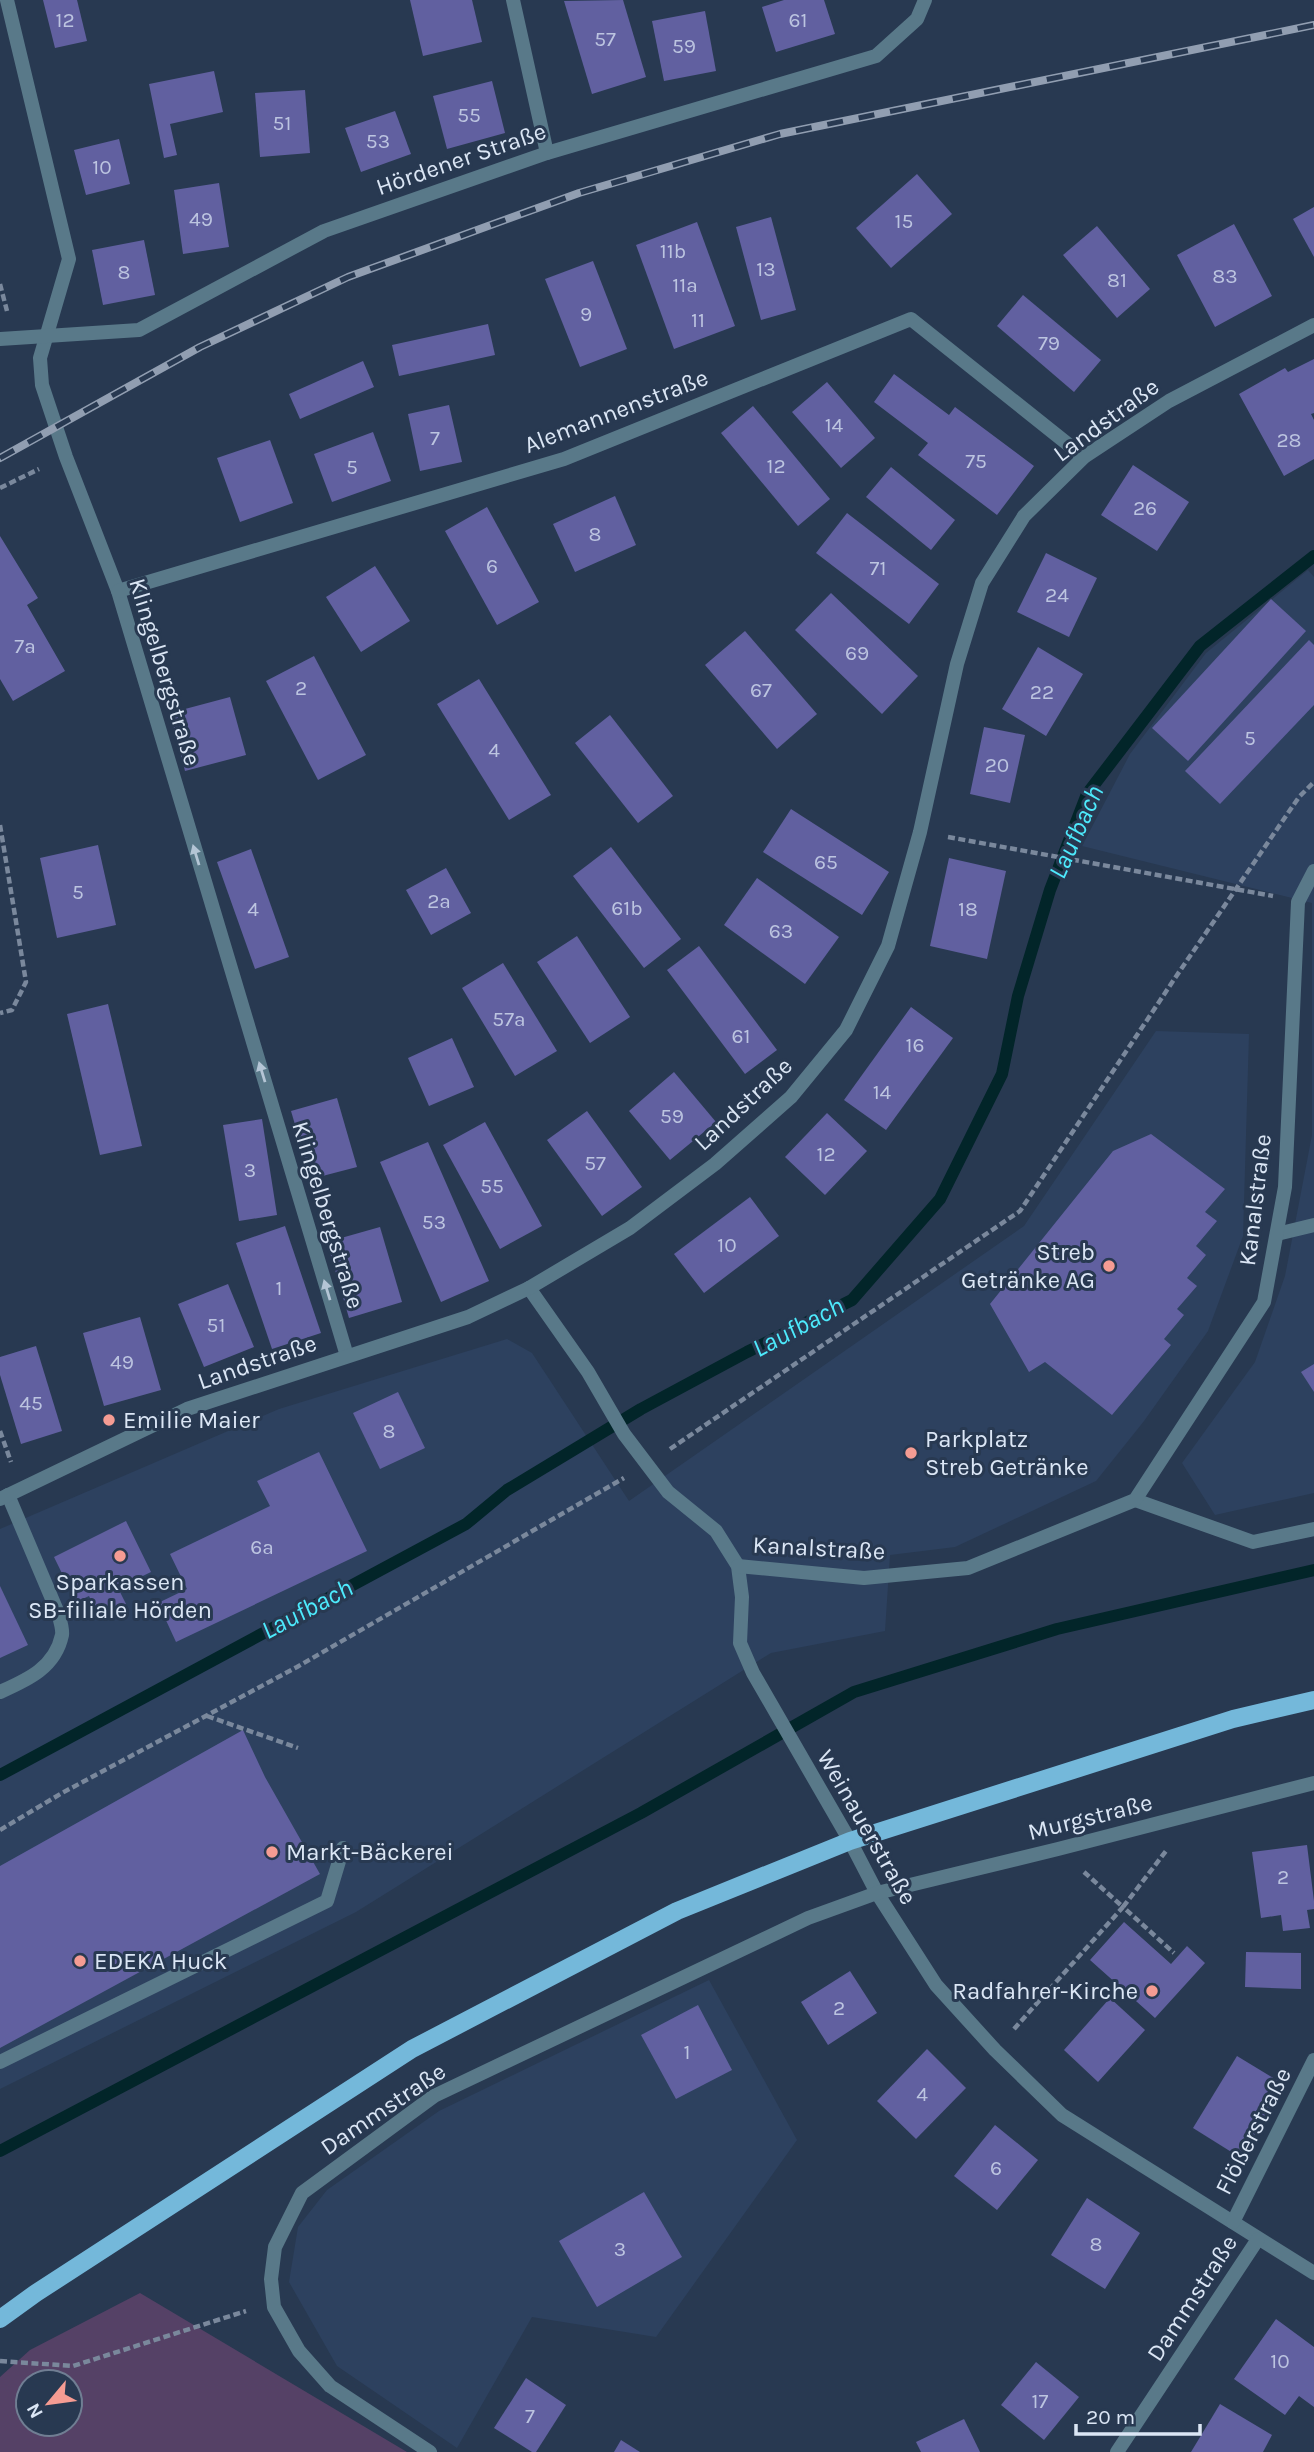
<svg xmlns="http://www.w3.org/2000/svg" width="1314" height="2452" viewBox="0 0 1314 2452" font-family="Karla,sans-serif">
  <rect width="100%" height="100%" fill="#283951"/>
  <g fill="#2d415f">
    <polygon points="1308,570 1314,577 1314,1493 1215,1515 1182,1463 1255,1362 1285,1276 1312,1135 1312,903 1082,846 1130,754 1206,653"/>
    <polygon points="1156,1031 1249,1034 1243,1236 1208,1331 1144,1421 1096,1481 955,1547 890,1555 885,1631 771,1653 356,1912 0,2089 0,1529 279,1409 507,1339 532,1353 629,1501 1024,1226"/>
    <polygon points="709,1980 797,2140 656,2337 532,2317 457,2448 337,2366 289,2282 298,2227 327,2190 439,2111"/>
  </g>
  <path fill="#554166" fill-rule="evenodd" d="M140,2293L407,2452H0V2377L30,2350ZM70,2382V2424H28V2382Z"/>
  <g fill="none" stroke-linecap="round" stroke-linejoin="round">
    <g stroke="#022529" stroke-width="12">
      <polyline points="0,1775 466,1524 507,1490 641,1409 747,1352 852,1300 940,1199 1002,1074 1018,996 1050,890 1087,794 1200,646 1314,556"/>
      <polyline points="0,2151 641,1813 854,1692 1057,1629 1314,1570"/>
    </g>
  </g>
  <g fill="#6160a0">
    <polygon points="43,0 77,0 87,41 55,48"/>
    <polygon points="410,0 472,0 482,42 423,56"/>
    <polygon points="623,0 646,77 592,94 564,1"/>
    <polygon points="784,0 824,0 835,34 776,52 762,7"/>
    <polygon points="705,11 716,71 664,81 652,21"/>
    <polygon points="214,71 223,112 170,124 177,155 164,158 149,84"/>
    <polygon points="492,81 505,133 447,149 433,96"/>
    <polygon points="305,90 310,153 260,157 255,93"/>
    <polygon points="395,111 411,154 361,172 345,128"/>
    <polygon points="119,139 130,184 86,195 74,150"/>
    <polygon points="917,174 952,214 891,268 856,228"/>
    <polygon points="219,183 229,247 183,254 174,190"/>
    <polygon points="1314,207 1314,257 1293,219"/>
    <polygon points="771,217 796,310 761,320 736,227"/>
    <polygon points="697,222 735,326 674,349 636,245"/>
    <polygon points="1234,224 1272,296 1215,327 1177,255"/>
    <polygon points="1097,226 1150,289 1117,318 1063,255"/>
    <polygon points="144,240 155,295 103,305 92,250"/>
    <polygon points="593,261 627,349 580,367 545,279"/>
    <polygon points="1023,295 1101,360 1074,392 997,326"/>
    <polygon points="488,324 495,355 399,376 392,345"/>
    <polygon points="1314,359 1314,413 1311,414 1314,420 1314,459 1284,476 1239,394 1285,368 1288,372"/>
    <polygon points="363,361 374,387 300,419 289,394"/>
    <polygon points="894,374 949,415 955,407 1034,466 997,515 918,455 928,443 874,402"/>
    <polygon points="827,382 875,438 841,468 792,412"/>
    <polygon points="449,405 462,462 420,471 408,414"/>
    <polygon points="753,406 830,499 798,526 721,433"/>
    <polygon points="373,432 391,481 332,502 314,454"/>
    <polygon points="270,440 293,503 240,522 217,458"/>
    <polygon points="1133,465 1189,502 1157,551 1101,515"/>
    <polygon points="891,467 955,520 931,550 866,497"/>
    <polygon points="615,496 636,545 575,572 553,524"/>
    <polygon points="487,507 539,602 497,625 445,531"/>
    <polygon points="847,513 939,584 909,624 816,553"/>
    <polygon points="0,536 38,598 27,605 65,671 13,701 0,679"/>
    <polygon points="1046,553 1097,578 1069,637 1017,612"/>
    <polygon points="375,566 410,621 361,652 326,597"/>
    <polygon points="831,593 918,676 882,714 795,630"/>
    <polygon points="1271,599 1306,631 1188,761 1152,728"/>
    <polygon points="745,631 817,714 777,749 705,665"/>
    <polygon points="1309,640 1314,645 1314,705 1220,804 1185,771"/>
    <polygon points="1038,647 1083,674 1046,736 1002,709"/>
    <polygon points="314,656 366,755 318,780 266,681"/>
    <polygon points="479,679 551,795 509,820 437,704"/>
    <polygon points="230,697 246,755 185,771 170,713"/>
    <polygon points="610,715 673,796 638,823 575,743"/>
    <polygon points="984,727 1025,735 1010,803 970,794"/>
    <polygon points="791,809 889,872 862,915 763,852"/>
    <polygon points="98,845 116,925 57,938 40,858"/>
    <polygon points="611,847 681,939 644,968 573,876"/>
    <polygon points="251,849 289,957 255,969 217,862"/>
    <polygon points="949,858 1006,871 987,959 930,946"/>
    <polygon points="446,868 471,913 431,935 406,890"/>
    <polygon points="757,878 839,937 805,984 724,925"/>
    <polygon points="577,936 630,1017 590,1043 537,962"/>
    <polygon points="699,946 777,1050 745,1074 667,970"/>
    <polygon points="503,963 557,1051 515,1076 462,988"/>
    <polygon points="108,1004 142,1146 100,1155 67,1014"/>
    <polygon points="911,1007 953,1038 886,1130 844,1100"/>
    <polygon points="452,1038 474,1087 429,1106 408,1058"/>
    <polygon points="674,1072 716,1122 670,1160 629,1111"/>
    <polygon points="337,1098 357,1167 311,1179 291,1111"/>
    <polygon points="587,1111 642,1187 602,1216 547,1140"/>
    <polygon points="827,1113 867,1151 825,1195 785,1157"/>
    <polygon points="262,1119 277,1215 239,1221 223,1125"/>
    <polygon points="485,1122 542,1226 500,1249 443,1145"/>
    <polygon points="1151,1134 1225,1189 1205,1212 1217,1221 1196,1246 1206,1255 1187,1278 1197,1286 1177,1309 1184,1315 1164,1339 1171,1345 1112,1415 1045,1362 1029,1372 990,1304 1113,1151"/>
    <polygon points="428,1142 489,1281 441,1302 380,1162"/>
    <polygon points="750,1197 779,1236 704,1293 674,1254"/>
    <polygon points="285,1226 321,1333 272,1349 236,1243"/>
    <polygon points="380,1227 402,1302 349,1318 327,1242"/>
    <polygon points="228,1284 254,1347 204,1367 178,1304"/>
    <polygon points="140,1317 161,1390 104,1406 83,1333"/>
    <polygon points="36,1346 62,1431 21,1444 0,1375 0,1357"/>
    <polygon points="1314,1364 1314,1392 1301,1372"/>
    <polygon points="398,1392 425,1448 380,1469 353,1413"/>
    <polygon points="319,1452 367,1551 176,1642 158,1603 187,1589 170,1554 270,1506 257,1481"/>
    <polygon points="126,1521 151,1572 118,1588 126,1604 99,1617 89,1596 76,1602 54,1557"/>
    <polygon points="0,1586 28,1645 0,1658"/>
    <polygon points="243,1730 265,1777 320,1874 0,2048 0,1866"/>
    <polygon points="1307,1845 1314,1901 1314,1909 1307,1910 1310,1928 1283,1931 1281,1915 1261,1918 1252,1852"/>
    <polygon points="1124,1922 1171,1964 1187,1946 1205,1963 1155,2018 1090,1960"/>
    <polygon points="1246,1952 1301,1953 1301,1989 1245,1987"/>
    <polygon points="850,1971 877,2013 828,2045 801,2002"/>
    <polygon points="1110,1998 1145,2030 1098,2082 1064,2050"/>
    <polygon points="698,2005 732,2070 676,2099 641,2035"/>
    <polygon points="927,2049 966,2088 916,2139 877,2101"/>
    <polygon points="1237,2056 1285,2085 1241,2158 1193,2128"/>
    <polygon points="995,2125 1038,2160 997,2210 954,2176"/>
    <polygon points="644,2192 682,2257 597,2307 559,2241"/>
    <polygon points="1087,2198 1140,2233 1105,2289 1051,2255"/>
    <polygon points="1276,2319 1314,2347 1314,2407 1299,2396 1285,2415 1234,2379"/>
    <polygon points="1036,2362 1079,2397 1044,2440 1001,2405"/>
    <polygon points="526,2378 566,2405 536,2452 532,2452 494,2428"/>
    <polygon points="1220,2404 1272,2435 1263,2452 1191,2452"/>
    <polygon points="964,2419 980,2452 921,2452 916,2442"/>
    <polygon points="621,2440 640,2452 614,2452"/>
  </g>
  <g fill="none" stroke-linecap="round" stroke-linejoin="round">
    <g stroke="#7a889c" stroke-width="4.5" stroke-dasharray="7 3.5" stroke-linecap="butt">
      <polyline points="0,284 7,311"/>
      <polyline points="0,488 39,469"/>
      <polyline points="0,825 26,982 12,1010 0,1013"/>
      <polyline points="948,837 1273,896"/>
      <polyline points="0,1431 11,1462"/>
      <polyline points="670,1449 1020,1211 1175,978 1299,797 1314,782"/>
      <polyline points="207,1716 298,1748"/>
      <polyline points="0,1830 62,1793 297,1667 624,1478"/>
      <polyline points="1084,1872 1123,1907 1166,1851"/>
      <polyline points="1014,2029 1123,1907 1174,1953"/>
      <polyline points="0,2361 73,2366 246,2311"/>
    </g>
    <g stroke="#597989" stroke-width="14">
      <polyline points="1277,1234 1314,1225"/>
      <path d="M0,1692C27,1680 55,1668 62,1635C63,1629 60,1620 58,1613L8,1495"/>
      <polyline points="0,2062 327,1901 343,1848"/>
    </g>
    <g stroke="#597989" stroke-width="14">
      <polyline points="7,0 69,259 40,358 42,385 66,457 118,591 347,1356"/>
      <polyline points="513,0 547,153"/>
      <polyline points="0,339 139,330 324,231 547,153 876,56 917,19 925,0"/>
      <polyline points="118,591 564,459 911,319 1084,457"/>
      <polyline points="529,1288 588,1372 624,1434 668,1492 716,1531 738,1566 742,1597 740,1643 753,1673 850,1841 877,1893 936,1985 995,2050 1062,2115 1314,2273"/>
      <polyline points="1135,1500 1253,1542 1314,1529"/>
      <polyline points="738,1566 864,1578 968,1568 1135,1500 1264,1302 1285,1187 1298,902 1314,871"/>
      <polyline points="1233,2222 1314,2060"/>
      <polyline points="430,2452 330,2386 299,2351 274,2307 271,2279 275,2247 302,2193 434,2096 808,1918 877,1893 1058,1849 1314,1783"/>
      <polyline points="1117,2452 1258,2239"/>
    </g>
    <polyline stroke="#597989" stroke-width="14" points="0,1499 187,1409 468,1317 529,1288 630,1228 715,1164 791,1097 846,1030 888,946 920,832 957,664 982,583 1024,516 1084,457 1169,401 1314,325"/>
    <polyline stroke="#74b8da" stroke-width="18" points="0,2319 36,2293 412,2049 677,1911 850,1841 1233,1719 1314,1700"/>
    <g stroke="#919eb1" stroke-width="8">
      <polyline id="rail" points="0,458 200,347 348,277 579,193 780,134 1314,25"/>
    </g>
    <use href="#rail" stroke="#283951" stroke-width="5" stroke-dasharray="16" stroke-linecap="butt"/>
  </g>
  <defs><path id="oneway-solid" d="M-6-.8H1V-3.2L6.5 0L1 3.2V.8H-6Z" transform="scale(1.75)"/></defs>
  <g fill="#b4c5d5">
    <use href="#oneway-solid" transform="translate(196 855) rotate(-107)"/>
    <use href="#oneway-solid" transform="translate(262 1072) rotate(-107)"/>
    <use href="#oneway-solid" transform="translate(327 1290) rotate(-107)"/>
  </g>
  <g fill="#f59c93" stroke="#283951" stroke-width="2.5">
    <circle cx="1109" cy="1266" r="7"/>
    <circle cx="109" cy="1420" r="7"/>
    <circle cx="911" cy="1453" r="7"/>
    <circle cx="120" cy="1556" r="7"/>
    <circle cx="272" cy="1852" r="7"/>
    <circle cx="80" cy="1961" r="7"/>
    <circle cx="1152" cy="1991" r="7"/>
  </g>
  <g text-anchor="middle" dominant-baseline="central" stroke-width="6" stroke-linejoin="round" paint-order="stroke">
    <g font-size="21" fill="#bcc4e0">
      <text x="65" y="20">12</text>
      <text x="798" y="20">61</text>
      <text x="605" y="39">57</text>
      <text x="684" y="46">59</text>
      <text x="469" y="115">55</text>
      <text x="282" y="123">51</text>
      <text x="378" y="141">53</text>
      <text x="102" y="167">10</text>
      <text x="201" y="219">49</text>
      <text x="904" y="221">15</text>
      <text x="673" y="251">11b</text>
      <text x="766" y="269">13</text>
      <text x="124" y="272">8</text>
      <text x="1225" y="276">83</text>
      <text x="1117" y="280">81</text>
      <text x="685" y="285">11a</text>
      <text x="586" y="314">9</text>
      <text x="698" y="320">11</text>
      <text x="1049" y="343">79</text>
      <text x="834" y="425">14</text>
      <text x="435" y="438">7</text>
      <text x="1289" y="440">28</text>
      <text x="976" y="461">75</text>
      <text x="776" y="466">12</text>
      <text x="352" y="467">5</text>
      <text x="1145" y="508">26</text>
      <text x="595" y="534">8</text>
      <text x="492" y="566">6</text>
      <text x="878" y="568">71</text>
      <text x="1057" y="595">24</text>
      <text x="25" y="646">7a</text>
      <text x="857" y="653">69</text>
      <text x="301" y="688">2</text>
      <text x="761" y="690">67</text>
      <text x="1042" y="692">22</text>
      <text x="1250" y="738">5</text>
      <text x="494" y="750">4</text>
      <text x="997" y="765">20</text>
      <text x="826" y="862">65</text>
      <text x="78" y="892">5</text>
      <text x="439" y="901">2a</text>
      <text x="627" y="908">61b</text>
      <text x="253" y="909">4</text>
      <text x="968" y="909">18</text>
      <text x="781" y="931">63</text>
      <text x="509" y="1019">57a</text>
      <text x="741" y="1036">61</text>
      <text x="915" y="1045">16</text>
      <text x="882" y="1092">14</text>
      <text x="672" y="1116">59</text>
      <text x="826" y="1154">12</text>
      <text x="595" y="1163">57</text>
      <text x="250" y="1170">3</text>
      <text x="492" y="1186">55</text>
      <text x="434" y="1222">53</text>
      <text x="727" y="1245">10</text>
      <text x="279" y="1288">1</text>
      <text x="216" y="1325">51</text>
      <text x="122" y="1362">49</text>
      <text x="31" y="1403">45</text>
      <text x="389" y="1431">8</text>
      <text x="262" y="1547">6a</text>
      <text x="1283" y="1877">2</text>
      <text x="839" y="2008">2</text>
      <text x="687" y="2052">1</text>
      <text x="922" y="2094">4</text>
      <text x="996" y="2168">6</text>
      <text x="1096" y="2244">8</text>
      <text x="620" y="2249">3</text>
      <text x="1280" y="2361">10</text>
      <text x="1040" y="2401">17</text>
      <text x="530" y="2416">7</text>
    </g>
    <g font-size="24" fill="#dbe6f5" stroke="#283951">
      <text transform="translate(461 159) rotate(-19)">Hördener Straße</text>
      <text transform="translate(616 411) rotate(-21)">Alemannenstraße</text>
      <text transform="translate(1106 420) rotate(-36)">Landstraße</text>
      <text transform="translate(165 672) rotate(73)">Klingelbergstraße</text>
      <text transform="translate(743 1104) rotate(-43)">Landstraße</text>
      <text transform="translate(1255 1200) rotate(-83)">Kanalstraße</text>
      <text transform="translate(328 1215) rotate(73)">Klingelbergstraße</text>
      <text transform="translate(257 1362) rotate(-19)">Landstraße</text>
      <text transform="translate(819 1548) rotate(3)">Kanalstraße</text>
      <text transform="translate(1090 1817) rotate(-14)">Murgstraße</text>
      <text transform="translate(867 1827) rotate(60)">Weinauerstraße</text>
      <text transform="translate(383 2109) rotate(-34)">Dammstraße</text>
      <text transform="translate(1253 2131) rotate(-63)">Flößerstraße</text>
      <text transform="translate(1192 2298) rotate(-57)">Dammstraße</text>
    </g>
    <g font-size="24" fill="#dbe6f5" stroke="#283951" text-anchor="start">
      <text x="1095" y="1252" text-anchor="end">Streb<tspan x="1095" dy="28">Getränke AG</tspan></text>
      <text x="123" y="1420">Emilie Maier</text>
      <text x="925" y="1439">Parkplatz<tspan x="925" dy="28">Streb Getränke</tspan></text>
      <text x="120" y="1582" text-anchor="middle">Sparkassen<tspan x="120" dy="28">SB-filiale Hörden</tspan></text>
      <text x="286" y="1852">Markt-Bäckerei</text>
      <text x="94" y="1961">EDEKA Huck</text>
      <text x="1138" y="1991" text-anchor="end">Radfahrer-Kirche</text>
    </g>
    <g font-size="26" font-style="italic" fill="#4deafc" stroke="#283951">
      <text transform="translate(1076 832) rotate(-66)">Laufbach</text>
      <text transform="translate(798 1327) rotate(-28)">Laufbach</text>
      <text transform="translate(307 1609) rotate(-28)">Laufbach</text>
    </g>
  </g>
  <g transform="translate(49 2403) rotate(241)"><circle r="33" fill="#283951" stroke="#707e93" stroke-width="2"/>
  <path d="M0-5L12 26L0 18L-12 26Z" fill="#f59c93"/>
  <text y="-10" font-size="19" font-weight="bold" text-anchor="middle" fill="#dbe6f5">N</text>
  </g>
  <path d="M1076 2424v10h124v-10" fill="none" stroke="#dbe6f5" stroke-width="3.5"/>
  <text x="1086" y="2424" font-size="21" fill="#dbe6f5" stroke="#283951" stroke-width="5" paint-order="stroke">20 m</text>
</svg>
